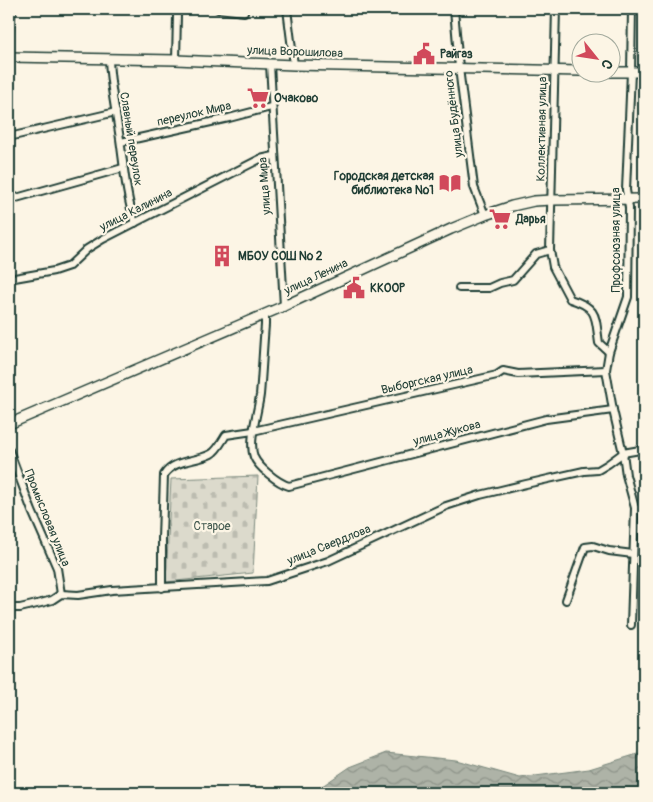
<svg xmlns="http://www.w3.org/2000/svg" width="653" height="802" viewBox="0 0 653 802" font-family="Pangolin,sans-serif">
  <defs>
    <pattern id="cemetery-stones" width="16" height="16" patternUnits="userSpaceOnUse" patternTransform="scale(1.25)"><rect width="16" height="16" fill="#dcdacc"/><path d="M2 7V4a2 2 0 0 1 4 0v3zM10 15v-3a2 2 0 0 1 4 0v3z" fill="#bcbcb0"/></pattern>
    <pattern id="water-waves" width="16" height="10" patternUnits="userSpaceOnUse" patternTransform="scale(1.25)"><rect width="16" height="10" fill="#aeb3a7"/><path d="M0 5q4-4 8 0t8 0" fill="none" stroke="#8d9389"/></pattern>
  </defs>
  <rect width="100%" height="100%" fill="#fcf5e5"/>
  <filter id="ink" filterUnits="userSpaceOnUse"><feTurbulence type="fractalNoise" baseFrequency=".02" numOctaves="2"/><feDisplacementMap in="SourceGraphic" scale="10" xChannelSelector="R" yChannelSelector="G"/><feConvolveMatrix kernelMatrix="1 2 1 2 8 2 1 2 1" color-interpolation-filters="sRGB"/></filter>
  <g filter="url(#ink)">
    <polygon fill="url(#cemetery-stones)" stroke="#7e8c80" points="258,476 253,573 166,582 171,479"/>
    <polygon fill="url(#water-waves)" stroke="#758479" points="644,752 644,793 312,793 350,767 386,753 456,760 520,778 589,769"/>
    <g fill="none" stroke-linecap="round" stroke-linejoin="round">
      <g stroke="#1f3d34" stroke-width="10">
        <g id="minor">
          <polyline points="218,9 244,12"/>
          <polyline points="287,9 294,65"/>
          <polyline points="454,9 459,68 474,187 485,215"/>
          <path d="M556,9L550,250L553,267L570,299C599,308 595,317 599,343L609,352"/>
          <polyline points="9,34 12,9"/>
          <path d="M109,59C110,86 116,112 120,139C124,167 126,196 135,223"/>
          <polyline points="176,60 177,15 178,9"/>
          <polyline points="270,64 284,306"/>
          <polyline points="9,137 116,112"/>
          <polyline points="121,142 229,118 271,107"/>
          <polyline points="9,200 123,168"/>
          <polyline points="9,279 54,271 69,266 87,249 103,239 260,159 274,156"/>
          <polyline points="459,288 489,288 500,283 513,280 536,254 550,250"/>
          <path d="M265,314V325C263,349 262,372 260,395C258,412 248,441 254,457C258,467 278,483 289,486L546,419L613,410"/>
          <polyline points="9,450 32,511 57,568 61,594"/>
          <polyline points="635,508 644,512"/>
          <path d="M162,588V539L164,475C174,459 196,462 211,454C217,451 222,441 226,435L253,431L497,375L503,371L518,374L606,370"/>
          <polyline points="566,600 585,547 593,546 609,551 633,554"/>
          <polyline points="9,608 20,608 41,603 52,600 61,594 78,595 112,590 267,581 328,561 446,506 480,495 526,484 584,471 598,470 608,464 623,453 640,450 644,448"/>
          <polyline points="631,625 635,508 626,475 623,453 613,410 606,370 609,352 628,297 629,208 626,190 631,72 632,9"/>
        </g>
      </g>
      <g stroke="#1f3d34" stroke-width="12">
        <g id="secondary">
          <polyline points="9,57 176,60 294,65 580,71"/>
          <polyline points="610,72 644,72"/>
          <polyline points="9,424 284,306 451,229 485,215 512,206 534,201 552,200 644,199"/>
        </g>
      </g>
      <use href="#minor" stroke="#fcf5e5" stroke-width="6"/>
      <use href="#secondary" stroke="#fcf5e5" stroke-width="9"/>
    </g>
  </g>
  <defs>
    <g id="civic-bare" transform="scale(1.725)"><path d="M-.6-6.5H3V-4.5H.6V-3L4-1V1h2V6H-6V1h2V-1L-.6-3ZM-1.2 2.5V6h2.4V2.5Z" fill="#d1495b" stroke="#fcf5e5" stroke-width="2.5" paint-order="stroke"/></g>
    <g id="supermarket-bare" transform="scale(1.725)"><path d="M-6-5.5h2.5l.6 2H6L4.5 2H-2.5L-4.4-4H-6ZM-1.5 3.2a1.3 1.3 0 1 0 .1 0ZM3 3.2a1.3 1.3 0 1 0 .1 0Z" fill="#d1495b" stroke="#fcf5e5" stroke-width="2.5" paint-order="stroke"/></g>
    <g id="library-bare" transform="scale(1.725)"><path d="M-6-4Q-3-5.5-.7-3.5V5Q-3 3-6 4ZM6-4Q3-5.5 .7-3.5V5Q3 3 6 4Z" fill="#d1495b" stroke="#fcf5e5" stroke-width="2.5" paint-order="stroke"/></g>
    <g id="building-bare" transform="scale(1.725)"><path d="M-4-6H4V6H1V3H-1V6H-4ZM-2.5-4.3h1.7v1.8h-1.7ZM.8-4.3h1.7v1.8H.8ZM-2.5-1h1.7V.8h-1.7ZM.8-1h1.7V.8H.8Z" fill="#d1495b" stroke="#fcf5e5" stroke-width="2.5" paint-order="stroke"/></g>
  </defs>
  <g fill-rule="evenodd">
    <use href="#civic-bare" x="424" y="54"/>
    <use href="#supermarket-bare" x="258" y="98"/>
    <use href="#library-bare" x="450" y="183"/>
    <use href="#supermarket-bare" x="500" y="219"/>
    <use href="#building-bare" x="222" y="256"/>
    <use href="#civic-bare" x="354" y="288"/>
  </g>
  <g text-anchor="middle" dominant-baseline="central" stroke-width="4.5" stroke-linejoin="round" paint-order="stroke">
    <g font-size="12" fill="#1f3d34" stroke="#fcf5e5">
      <text transform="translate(295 52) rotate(2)">улица Ворошилова</text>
      <text transform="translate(194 114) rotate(-13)">переулок Мира</text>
      <text transform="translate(454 114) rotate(-97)">улица Будённого</text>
      <text transform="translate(542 129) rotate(-89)">Коллективная улица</text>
      <text transform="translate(131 139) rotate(81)">Славный переулок</text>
      <text transform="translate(265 186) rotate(-94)">улица Мира</text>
      <text transform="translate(136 210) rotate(-27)">улица Калинина</text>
      <text transform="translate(616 240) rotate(-90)">Профсоюзная улица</text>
      <text transform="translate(316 277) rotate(-25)">улица Ленина</text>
      <text transform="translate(427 380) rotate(-13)">Выборгская улица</text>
      <text transform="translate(447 433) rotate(-15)">улица Жукова</text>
      <text transform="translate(47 518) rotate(68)">Промысловая улица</text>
      <text transform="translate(329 545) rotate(-22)">улица Свердлова</text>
    </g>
    <g font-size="12" font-weight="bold" fill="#1f3d34" stroke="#fcf5e5" text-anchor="start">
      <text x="440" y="54">Райгаз</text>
      <text x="274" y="98">Очаково</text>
      <text x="434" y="176" text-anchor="end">Городская детская<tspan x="434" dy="14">библиотека №1</tspan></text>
      <text x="516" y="219">Дарья</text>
      <text x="238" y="256">МБОУ СОШ № 2</text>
      <text x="370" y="288">ККООР</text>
    </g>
    <g font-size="12" fill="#455c52" stroke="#fcf5e5">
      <text x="212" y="526">Старое</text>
    </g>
  </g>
  <rect width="653" height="802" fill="none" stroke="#fcf5e5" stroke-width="30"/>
  <rect x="15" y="15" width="623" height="772" fill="none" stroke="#1f3d34" stroke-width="2" filter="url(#ink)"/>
  <g transform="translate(596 58) rotate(120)"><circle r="24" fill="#fcf5e5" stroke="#a4ab9e"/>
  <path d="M0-4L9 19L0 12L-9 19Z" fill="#d1495b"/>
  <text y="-8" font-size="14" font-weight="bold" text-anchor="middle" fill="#1f3d34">С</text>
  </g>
</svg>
